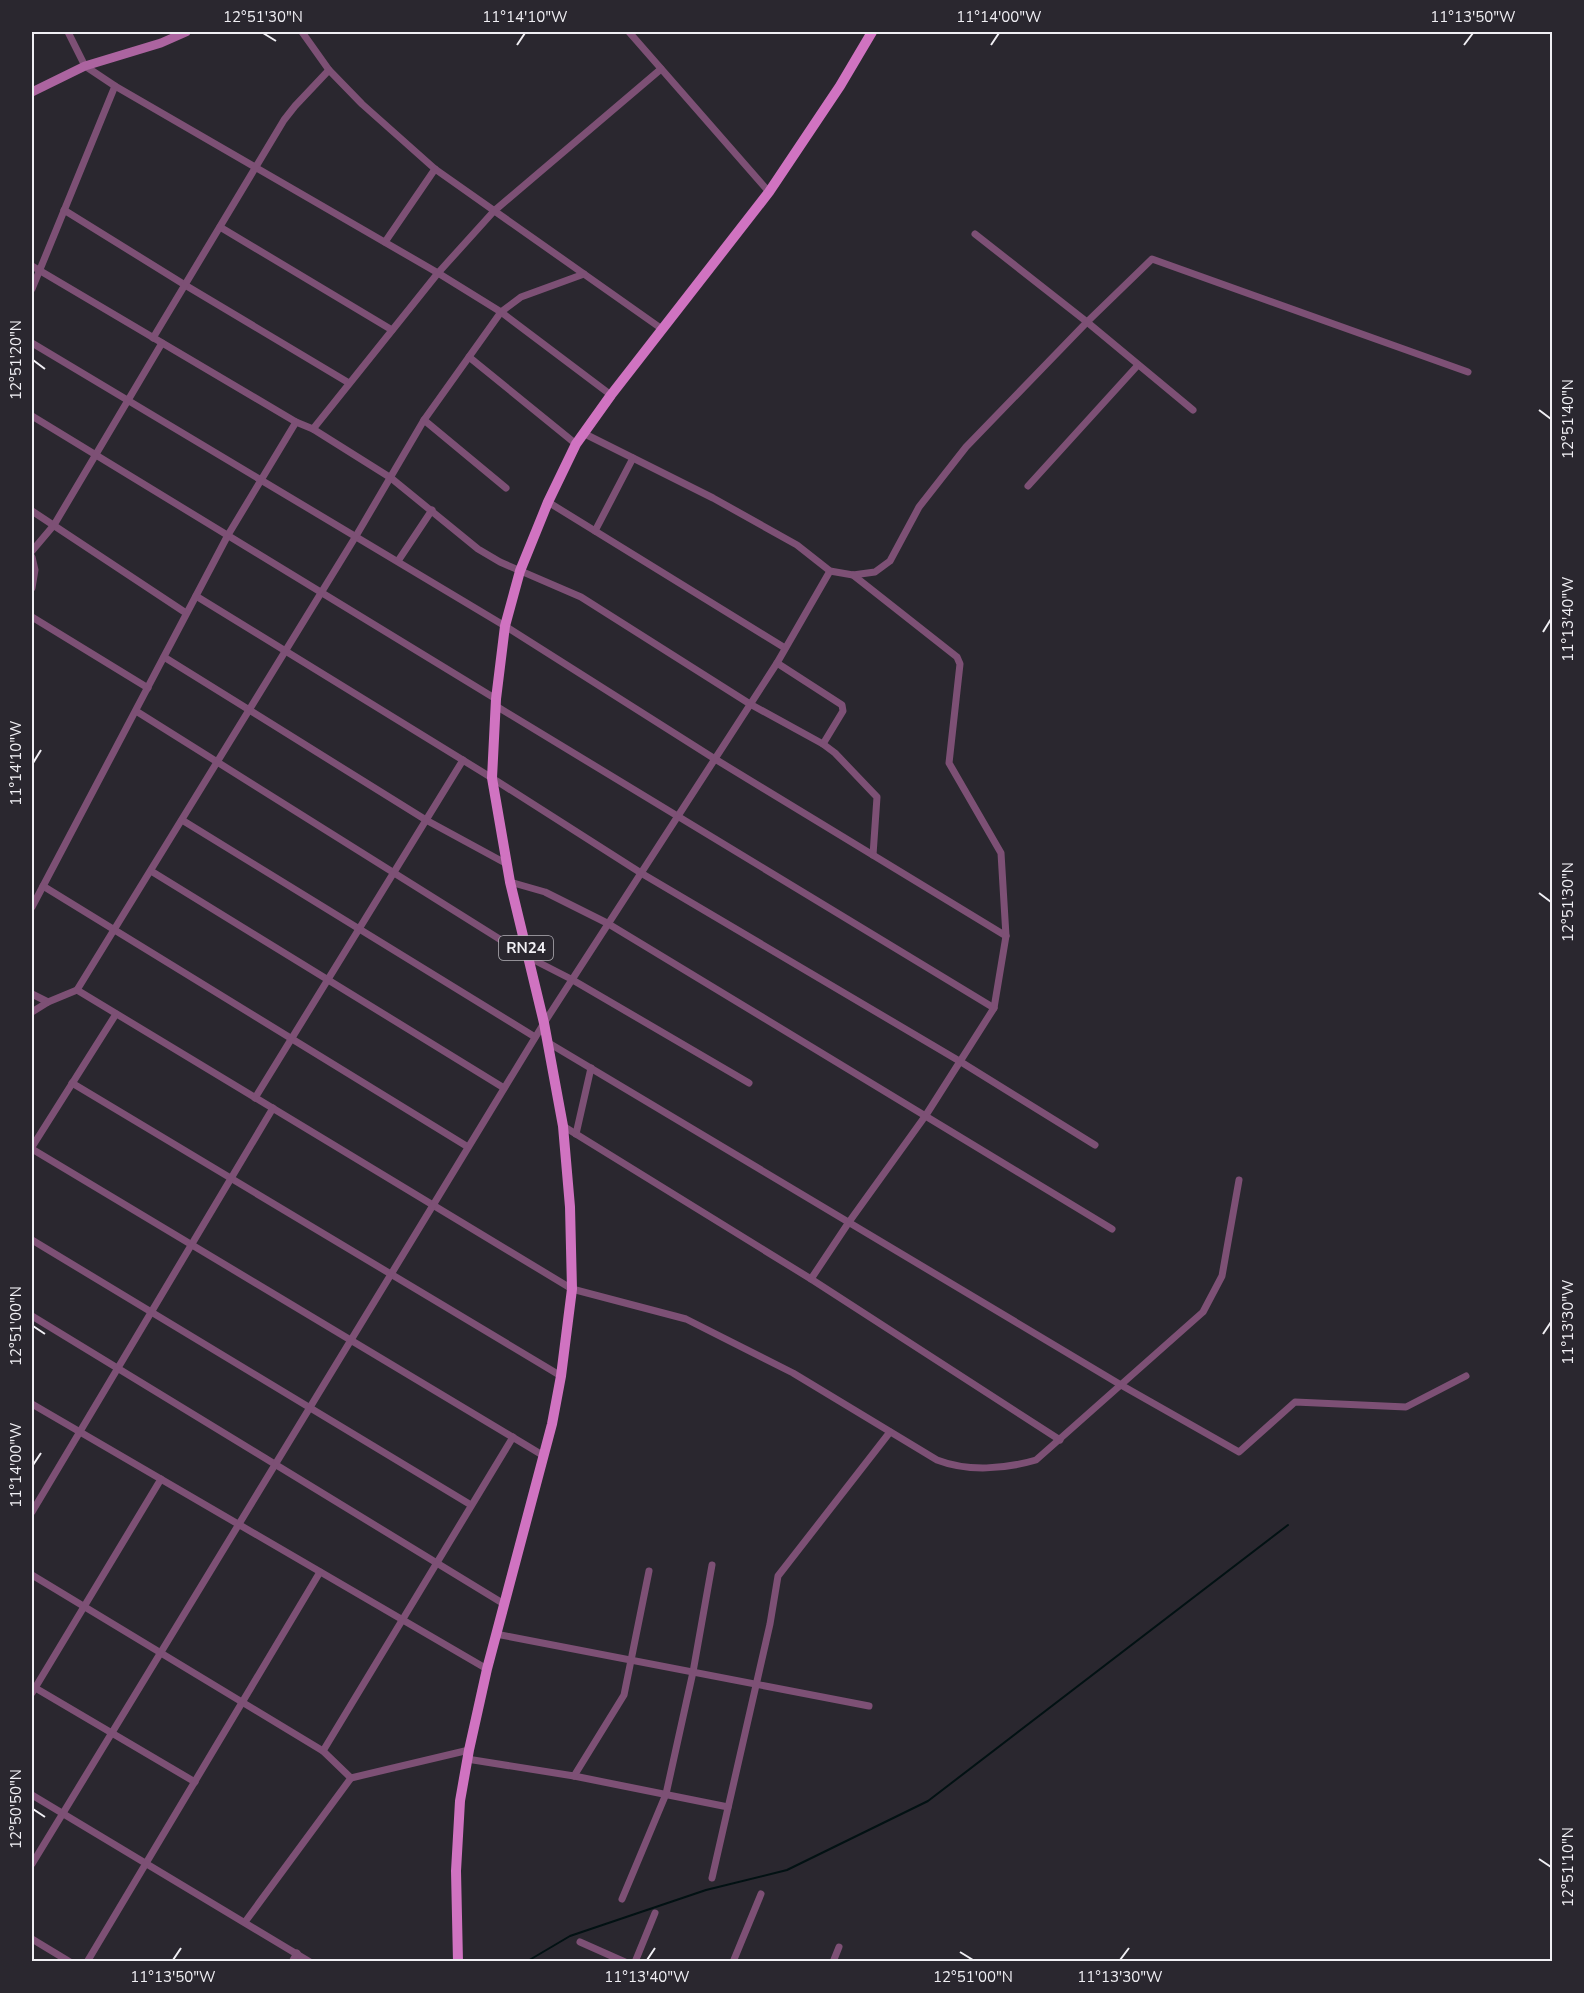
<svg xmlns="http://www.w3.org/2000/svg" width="1584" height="1993" viewBox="0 0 1584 1993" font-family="'Nunito Sans',sans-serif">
  <rect width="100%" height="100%" fill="#2a272f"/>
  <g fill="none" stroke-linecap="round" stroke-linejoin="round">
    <polyline stroke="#021113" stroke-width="2" points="526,1962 570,1936 706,1890 787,1870 928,1801 1288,1525"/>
    <g stroke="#7d5075" stroke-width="7">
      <polyline points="68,32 85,66 115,86 438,273 501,312 611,395"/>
      <polyline points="302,32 329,70 362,104 435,169 662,329"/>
      <polyline points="629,32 769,192"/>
      <polyline points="64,210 185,285 349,383"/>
      <polyline points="220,227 392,330"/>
      <polyline points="975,234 1087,322 1193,410"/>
      <polyline points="385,242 435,169"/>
      <polyline points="32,266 296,422 313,429 391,478 478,549 500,562 581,597 750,704 823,744 835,753 877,797 873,855"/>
      <polyline points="32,289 115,86"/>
      <polyline points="153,338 284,120 295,106 329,70"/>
      <polyline points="32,343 505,626 715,759 1006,936"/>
      <polyline points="469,357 576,444"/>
      <polyline points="32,416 496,699"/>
      <polyline points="424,420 506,488"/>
      <polyline points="313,429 438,273 494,211 661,69"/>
      <polyline points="583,433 713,498 797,545 830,571 853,575 875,572 890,561 919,507 966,447 1087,322 1152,259 1468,372"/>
      <polyline points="1028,486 1138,365"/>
      <polyline points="548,502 785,648"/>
      <polyline points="32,511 186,613"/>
      <polyline points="595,531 633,458"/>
      <polyline points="32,551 54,525 162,343"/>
      <polyline points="32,557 35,570 32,588"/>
      <polyline points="398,561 432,510"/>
      <polyline points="196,596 492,778 641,873 961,1062 1095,1145"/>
      <polyline points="32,617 148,688"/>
      <polyline points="164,657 426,820 507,864"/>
      <polyline points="777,663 842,705 843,711 823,744"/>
      <polyline points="496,706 994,1008"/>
      <polyline points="136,711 528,957 571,979 749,1083"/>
      <polyline points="182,820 535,1037"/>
      <polyline points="151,871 504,1088"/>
      <polyline points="510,882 545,892 607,923 1112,1229"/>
      <polyline points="43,886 468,1147"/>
      <polyline points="32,907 228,535 296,422"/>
      <path d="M77,990L572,1289L686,1319L793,1373L937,1460C968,1472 1005,1469 1036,1460L1203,1312L1222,1276L1239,1180"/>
      <polyline points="32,994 48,1002"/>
      <polyline points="32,1012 48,1002 77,990 356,536 424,420 501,312 521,297 584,274"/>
      <polyline points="547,1042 1121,1385 1239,1452 1295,1402 1406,1407 1466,1376"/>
      <polyline points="72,1083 561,1376"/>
      <polyline points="255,1098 463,760"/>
      <polyline points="563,1126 811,1279 1060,1440"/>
      <polyline points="576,1134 591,1068"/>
      <polyline points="32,1147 116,1014"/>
      <polyline points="32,1149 544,1456"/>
      <polyline points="32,1240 471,1505"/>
      <polyline points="811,1279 849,1222 926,1115 994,1008 1006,936 1001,853 949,763 960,664 957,657 853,575"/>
      <polyline points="32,1316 504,1604"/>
      <polyline points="32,1404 487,1669"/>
      <polyline points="32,1512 273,1108"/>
      <polyline points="32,1575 323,1751 351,1778"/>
      <polyline points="496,1634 869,1706"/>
      <polyline points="32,1686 195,1782"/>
      <polyline points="32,1693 161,1479"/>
      <polyline points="323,1751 513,1437"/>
      <polyline points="467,1759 574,1776 728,1807"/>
      <polyline points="574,1776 624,1695 649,1571"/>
      <polyline points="32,1795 310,1962"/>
      <polyline points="32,1864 544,1023 777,663 830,571"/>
      <polyline points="712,1878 770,1624 778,1576 890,1432"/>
      <polyline points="622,1899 666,1794 693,1672 712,1565"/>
      <polyline points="245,1922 351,1778 469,1750"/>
      <polyline points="32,1939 70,1962"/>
      <polyline points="580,1942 625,1962"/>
      <polyline points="87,1962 320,1572"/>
      <polyline points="292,1962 297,1953"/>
      <polyline points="635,1962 655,1913"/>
      <polyline points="733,1962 761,1894"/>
      <polyline points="833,1962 839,1947"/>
    </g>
    <polyline stroke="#ac64a0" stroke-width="9" points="32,92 85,66 161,43 186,32"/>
    <polyline stroke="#d073c1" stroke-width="10" points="458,1962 456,1871 460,1801 469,1750 487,1669 552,1424 561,1376 572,1289 570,1207 563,1126 544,1023 510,882 492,778 496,699 505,626 520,571 548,502 576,444 611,395 769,192 840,86 872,32"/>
  </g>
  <path fill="none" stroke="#f0eff4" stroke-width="2" d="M263,33L276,41M517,45L525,33M991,45L999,33M1464,45L1473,33M33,360L45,369M1539,410L1551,419M1543,632L1551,619M33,763L41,750M1539,893L1551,902M33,1326L45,1334M1543,1334L1551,1322M33,1465L41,1453M33,1809L45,1817M1539,1859L1551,1867M960,1952L973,1960M173,1960L181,1948M647,1960L655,1948M1120,1960L1129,1948"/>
  <g text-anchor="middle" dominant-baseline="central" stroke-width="4.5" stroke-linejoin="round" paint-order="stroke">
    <rect fill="#2a272f" stroke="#b5b3b9" stroke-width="1.5" x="499" y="936" width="54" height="24" rx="4.5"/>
    <g font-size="15" font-weight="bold" fill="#f0eff4">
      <text x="526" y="948">RN24</text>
    </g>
  </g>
  <rect width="1584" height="1993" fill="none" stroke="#2a272f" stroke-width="66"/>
  <rect x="33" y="33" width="1518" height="1927" fill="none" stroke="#f0eff4" stroke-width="2"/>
  <g font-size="15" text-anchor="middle" fill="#f0eff4">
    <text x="263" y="22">12°51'30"N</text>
    <text x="525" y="22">11°14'10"W</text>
    <text x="999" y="22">11°14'00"W</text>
    <text x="1473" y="22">11°13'50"W</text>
    <text transform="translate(16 360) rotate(-90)" y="5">12°51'20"N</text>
    <text transform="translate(1568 419) rotate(-90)" y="5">12°51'40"N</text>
    <text transform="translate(1568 619) rotate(-90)" y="5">11°13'40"W</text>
    <text transform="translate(16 763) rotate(-90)" y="5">11°14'10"W</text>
    <text transform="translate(1568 902) rotate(-90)" y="5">12°51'30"N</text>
    <text transform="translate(1568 1322) rotate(-90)" y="5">11°13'30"W</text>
    <text transform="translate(16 1326) rotate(-90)" y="5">12°51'00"N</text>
    <text transform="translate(16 1465) rotate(-90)" y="5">11°14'00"W</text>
    <text transform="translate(16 1809) rotate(-90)" y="5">12°50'50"N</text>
    <text transform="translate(1568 1867) rotate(-90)" y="5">12°51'10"N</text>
    <text x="173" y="1982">11°13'50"W</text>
    <text x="647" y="1982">11°13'40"W</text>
    <text x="973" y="1982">12°51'00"N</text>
    <text x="1120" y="1982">11°13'30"W</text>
  </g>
</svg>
